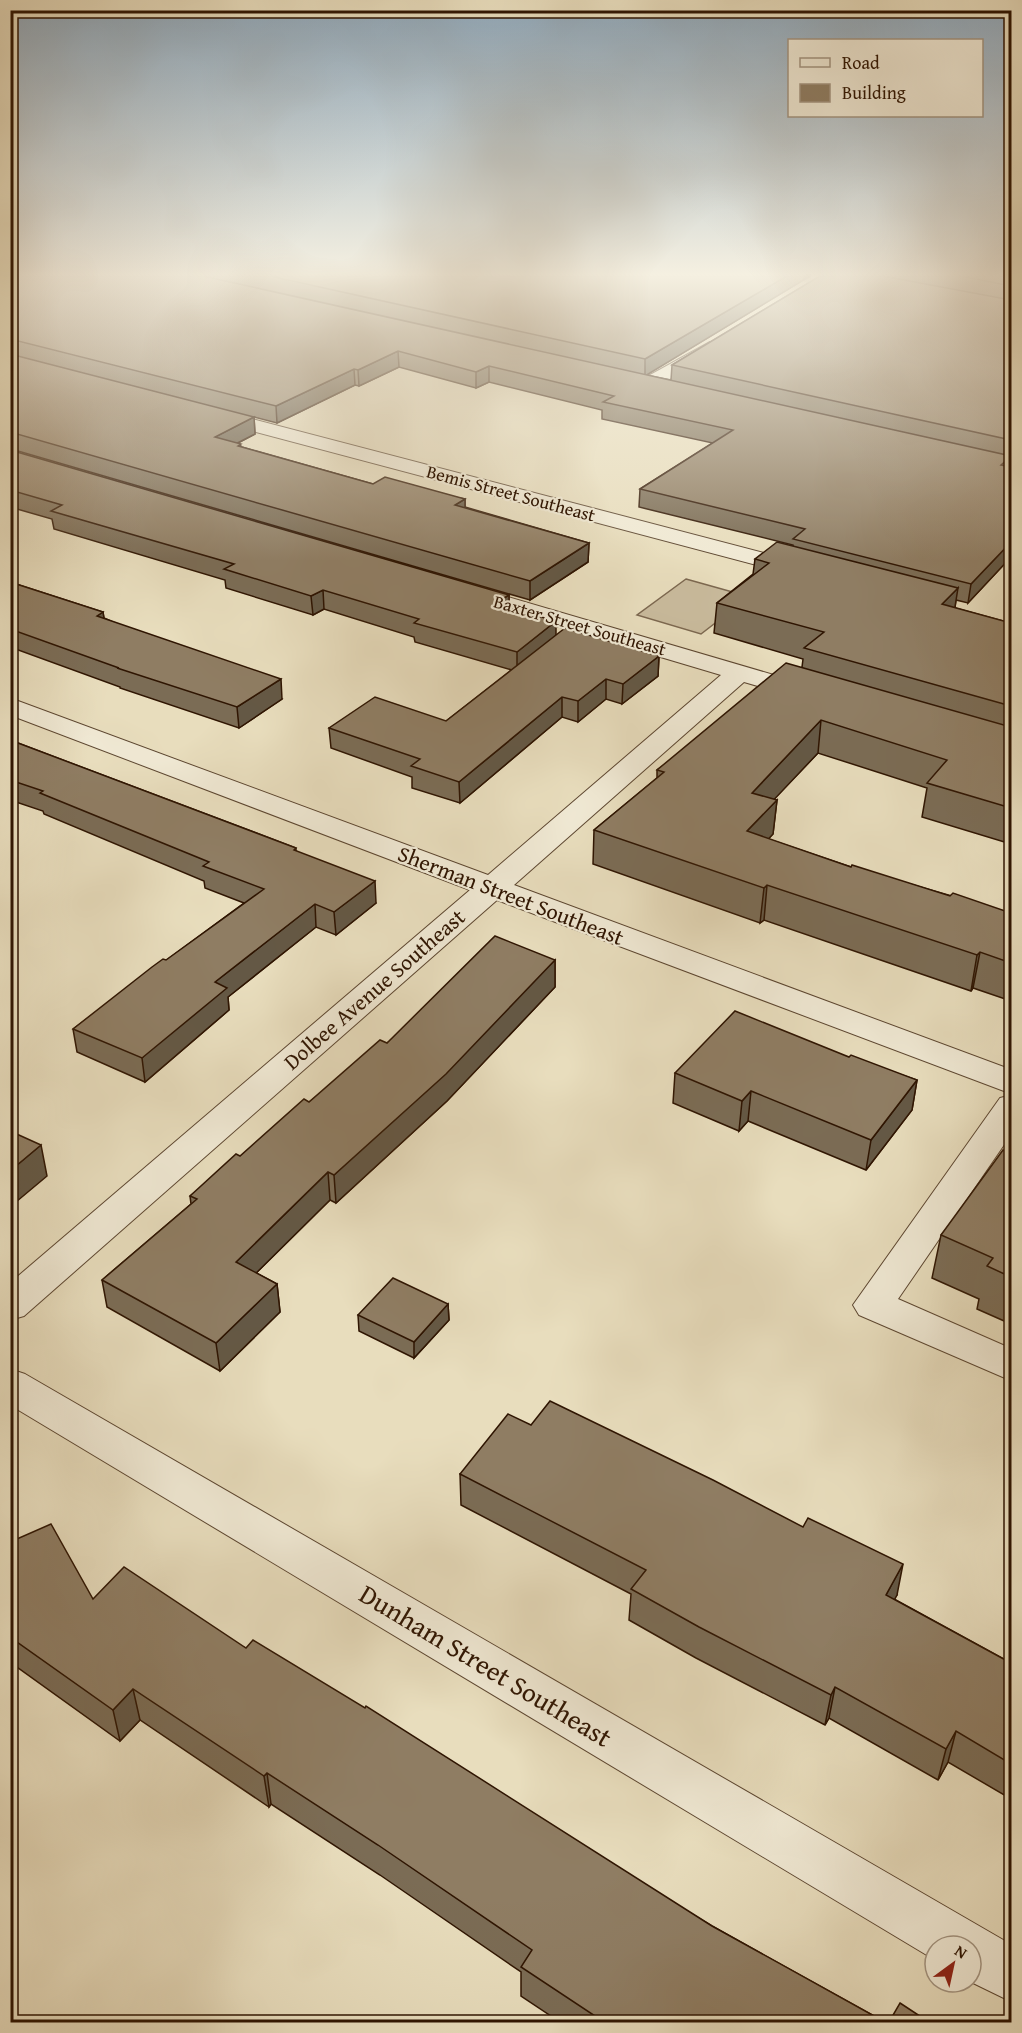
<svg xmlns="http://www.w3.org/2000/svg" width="1022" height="2033" viewBox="0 0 1022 2033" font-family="'Gentium Book Plus',serif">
  <rect width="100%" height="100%" fill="#e8ddbd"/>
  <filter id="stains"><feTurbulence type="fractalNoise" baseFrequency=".00333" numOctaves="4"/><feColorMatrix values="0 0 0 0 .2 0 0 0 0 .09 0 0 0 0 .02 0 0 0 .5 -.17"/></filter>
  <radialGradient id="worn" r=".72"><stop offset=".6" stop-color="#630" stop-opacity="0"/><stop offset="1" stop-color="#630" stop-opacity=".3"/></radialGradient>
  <polygon fill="#c9bb9d" stroke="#7c6850" stroke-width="1.5" points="686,579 754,598 731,611 701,634 637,615"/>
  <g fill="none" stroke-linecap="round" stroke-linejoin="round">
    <g stroke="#5d4731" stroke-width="2">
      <g id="minor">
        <polygon points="710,342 716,343 719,347 716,351 655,388 641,388 639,384 641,380"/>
        <polygon points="210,408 806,564 810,569 806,574 798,576 790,574 203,418 200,414 203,410"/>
        <polygon points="467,585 818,688 822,693 818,698 809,701 744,682 514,885 1012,1070 1012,1094 497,900 24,1316 10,1320 10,1283 470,890 10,715 10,698 488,875 721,675 459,597 455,592 459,587"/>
        <polygon points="1012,1095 1012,1133 898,1299 1012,1349 1012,1381 859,1315 853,1305 1000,1098"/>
        <polygon points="10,1369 25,1374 1012,1945 1012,2002 971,1982 971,1946 935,1946 935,1960 10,1405"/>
      </g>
    </g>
    <use href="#minor" fill="#f0e9d4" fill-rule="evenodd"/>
  </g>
  <g fill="#7b6c55" stroke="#2f1502" stroke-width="1.5">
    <polygon points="10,276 810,276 646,375 671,380 672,365 820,276 1011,276 1011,458 1010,457 1009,467 1011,467 1011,557 968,603 956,600 955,608 1011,623 1011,844 922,817 927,788 818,753 774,799 777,800 773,834 768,839 851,867 1011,913 1011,1001 973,988 971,991 764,920 760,923 593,864 594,830 657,778 657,770 802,667 803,659 714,633 717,603 753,574 755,559 793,546 793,545 639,507 640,489 713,443 602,419 602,410 489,382 476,388 399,367 359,386 355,385 277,423 254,417 255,434 238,443 242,447 373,484 465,499 465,507 589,543 588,562 530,600 11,449"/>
    <polygon points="10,450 509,595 509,608 556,636 659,656 658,676 622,704 606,699 578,722 562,717 460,803 412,788 412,777 331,748 329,728 446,721 512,670 415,642 414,637 324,609 313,615 226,588 225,580 54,529 52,519 10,507"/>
    <polygon points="10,582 103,612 104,618 282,699 239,728 120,688 120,687 10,647"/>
    <polygon points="10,740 296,848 296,851 376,903 336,935 316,927 228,997 229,1010 145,1082 77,1052 73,1029 244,903 205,888 204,881 44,814 43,811 10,800"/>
    <polygon points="555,960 555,987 447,1101 336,1203 330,1200 256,1273 277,1284 280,1312 220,1371 107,1307 102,1280 191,1204 190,1196 309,1102 387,1043"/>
    <polygon points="849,1057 917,1080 912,1110 866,1170 748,1121 739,1131 673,1103 675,1073"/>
    <polygon points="1011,1154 1011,1324 977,1309 979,1299 932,1278 941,1235"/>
    <polygon points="448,1304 449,1320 414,1358 359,1331 358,1315"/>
    <polygon points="460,1474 897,1595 894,1599 1011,1663 1011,1799 948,1762 938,1780 829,1718 825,1725 696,1658 629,1620 631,1594 461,1505"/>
    <polygon points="10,1542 93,1599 246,1648 712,1926 885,2022 560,2022 521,1996 521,1972 380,1875 271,1804 269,1807 140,1720 120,1741 10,1662"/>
  </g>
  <g fill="#645845" stroke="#2f1502" stroke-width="1.5">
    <polygon points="787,276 810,276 645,376 645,359"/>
    <polygon points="398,351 399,367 359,386 358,370"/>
    <polygon points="489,366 489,382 476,388 476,372"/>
    <polygon points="354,369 355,385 277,423 276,406"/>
    <polygon points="254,417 255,434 216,454 215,437"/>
    <polygon points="1011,456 1008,473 1001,465"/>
    <polygon points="465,499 465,517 455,505"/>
    <polygon points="1011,542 1011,557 968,603 971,584"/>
    <polygon points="589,543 588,562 530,600 530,581"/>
    <polygon points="958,588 953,619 942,604"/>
    <polygon points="323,590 324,609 313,615 311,596"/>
    <polygon points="509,595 509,614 494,604"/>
    <polygon points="103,612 106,632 97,616"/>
    <polygon points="556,621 556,641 517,672 517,652"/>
    <polygon points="659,656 658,676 622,704 623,684"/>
    <polygon points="281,679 282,699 239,728 237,707"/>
    <polygon points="606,679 606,699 578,722 578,701"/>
    <polygon points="562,697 562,717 460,803 459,782"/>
    <polygon points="821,720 818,753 749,826 752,793"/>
    <polygon points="1011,750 1011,775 1005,757"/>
    <polygon points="777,800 773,834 744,866 747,831"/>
    <polygon points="375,881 376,903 336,935 334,912"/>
    <polygon points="767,885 764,920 760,923 764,888"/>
    <polygon points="315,904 316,927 228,997 229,1010 145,1082 142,1058 215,982"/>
    <polygon points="980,952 973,988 971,991 977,955"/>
    <polygon points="555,960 555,987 447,1101 336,1203 334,1175"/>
    <polygon points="917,1080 912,1110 866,1170 871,1140"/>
    <polygon points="751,1091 748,1121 739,1131 742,1101"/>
    <polygon points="41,1145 47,1176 10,1207 10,1171"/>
    <polygon points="328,1172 330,1200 239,1290 236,1262"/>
    <polygon points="277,1284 280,1312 220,1371 216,1343"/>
    <polygon points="448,1304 449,1320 414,1358 414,1342"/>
    <polygon points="903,1564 897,1595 880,1626 886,1595"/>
    <polygon points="835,1687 829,1718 825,1725 831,1695"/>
    <polygon points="133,1689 140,1720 120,1741 113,1710"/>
    <polygon points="956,1731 948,1762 938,1780 946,1749"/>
    <polygon points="267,1773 271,1804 269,1807 264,1776"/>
  </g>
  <g fill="#8f7d63" stroke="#2f1502" stroke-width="1.5">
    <polygon points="10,276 203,276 1011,456 1001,465 1011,467 1011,542 971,584 793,539 805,529 640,489 733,430 603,402 614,396 489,366 476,372 398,351 358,370 354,369 276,406 10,339"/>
    <polygon points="270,276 787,276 645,359"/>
    <polygon points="820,276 883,276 1011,300 1011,440 672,365"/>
    <polygon points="961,276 1011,276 1011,286"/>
    <polygon points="10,354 254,417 215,437 241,444 238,446 373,484 385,477 465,499 455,505 589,543 530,581 10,432"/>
    <polygon points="10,450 509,595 494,604 556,621 517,652 414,623 419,619 323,590 311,596 224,569 234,564 51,511 62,505 10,490"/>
    <polygon points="777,542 958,588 942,604 1011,623 1011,706 804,648 824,632 717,603 769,563 755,559"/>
    <polygon points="10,582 103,612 97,616 281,679 237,707 117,668 119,668 10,629"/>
    <polygon points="565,628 659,656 623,684 606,679 578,701 562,697 459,782 411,766 420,759 329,728 375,697 446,721"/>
    <polygon points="786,663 1011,727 1011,750 1005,757 1011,759 1011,808 927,783 947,760 821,720 752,793 777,800 747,831 851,867 852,865 950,896 953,893 1011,913 1011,963 980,952 977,955 767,885 764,888 594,830 664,772 657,770"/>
    <polygon points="10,740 296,848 294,850 375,881 334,912 315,904 215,982 227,988 142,1058 73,1029 152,967 163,959 166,960 264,889 203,866 209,862 40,793 43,791 10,780"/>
    <polygon points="495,936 555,960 446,1074 334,1175 328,1172 236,1262 277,1284 216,1343 102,1280 197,1199 190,1196 236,1154 240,1156 304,1099 309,1102 380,1040 387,1043"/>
    <polygon points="735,1011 849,1057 851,1055 917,1080 871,1140 751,1091 742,1101 675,1073"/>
    <polygon points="10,1131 41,1145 10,1171"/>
    <polygon points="1003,1150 1011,1154 1011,1277 987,1266 993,1258 941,1235"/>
    <polygon points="393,1278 448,1304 414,1342 358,1315"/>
    <polygon points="550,1401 713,1480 803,1527 808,1518 903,1564 886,1595 1011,1663 1011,1764 956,1731 946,1749 835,1687 831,1695 699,1627 631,1589 646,1570 460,1474 508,1414 531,1425"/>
    <polygon points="51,1524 93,1599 124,1567 246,1648 253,1640 365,1708 366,1706 712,1926 885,2022 604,2022 521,1967 532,1950 378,1845 267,1773 264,1776 133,1689 113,1710 10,1637 10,1542"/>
    <polygon points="900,2003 929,2022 889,2022"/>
  </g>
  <linearGradient id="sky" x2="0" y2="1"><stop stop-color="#8fa9bd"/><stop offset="0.49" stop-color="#f5f0e1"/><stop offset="1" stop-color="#f5f0e1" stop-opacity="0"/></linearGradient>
  <rect width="1022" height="561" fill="url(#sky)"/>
  <g text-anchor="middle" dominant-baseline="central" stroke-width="4.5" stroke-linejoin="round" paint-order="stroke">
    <g font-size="18" fill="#2f1502" stroke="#f0e9d4">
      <text transform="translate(511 493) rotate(15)">Bemis Street Southeast</text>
      <text transform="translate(580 625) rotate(16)">Baxter Street Southeast</text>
    </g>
    <g font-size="22" fill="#2f1502" stroke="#f0e9d4">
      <text transform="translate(511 895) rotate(21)">Sherman Street Southeast</text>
      <text transform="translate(374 989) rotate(-41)">Dolbee Avenue Southeast</text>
    </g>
    <g font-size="27" fill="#2f1502" stroke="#f0e9d4">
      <text transform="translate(486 1665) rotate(31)">Dunham Street Southeast</text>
    </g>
  </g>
  <rect width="1022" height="2033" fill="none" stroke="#e8ddbd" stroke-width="36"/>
  <rect x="12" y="12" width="998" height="2009" fill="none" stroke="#2f1502" stroke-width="3"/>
  <rect x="18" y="18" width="986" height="1997" fill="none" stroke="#2f1502" stroke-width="1.5"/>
  <rect x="788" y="39" width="195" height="78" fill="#f0e9d4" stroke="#a39480" stroke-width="1.5"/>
  <rect x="800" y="58" width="30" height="9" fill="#f0e9d4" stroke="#a39480" stroke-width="1.5"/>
  <text x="842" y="69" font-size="18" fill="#2f1502">Road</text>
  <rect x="800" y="84" width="30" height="18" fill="#8f7d63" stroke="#a39480" stroke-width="1.5"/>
  <text x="842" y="99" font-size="18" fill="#2f1502">Building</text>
  <g transform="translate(953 1964) rotate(33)"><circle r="28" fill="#f0e9d4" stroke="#a39480" stroke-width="1.5"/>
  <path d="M0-4.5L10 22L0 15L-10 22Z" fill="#8f2418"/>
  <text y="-9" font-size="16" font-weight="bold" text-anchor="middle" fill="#2f1502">N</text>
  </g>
  <rect width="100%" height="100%" filter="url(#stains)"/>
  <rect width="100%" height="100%" fill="url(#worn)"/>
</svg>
